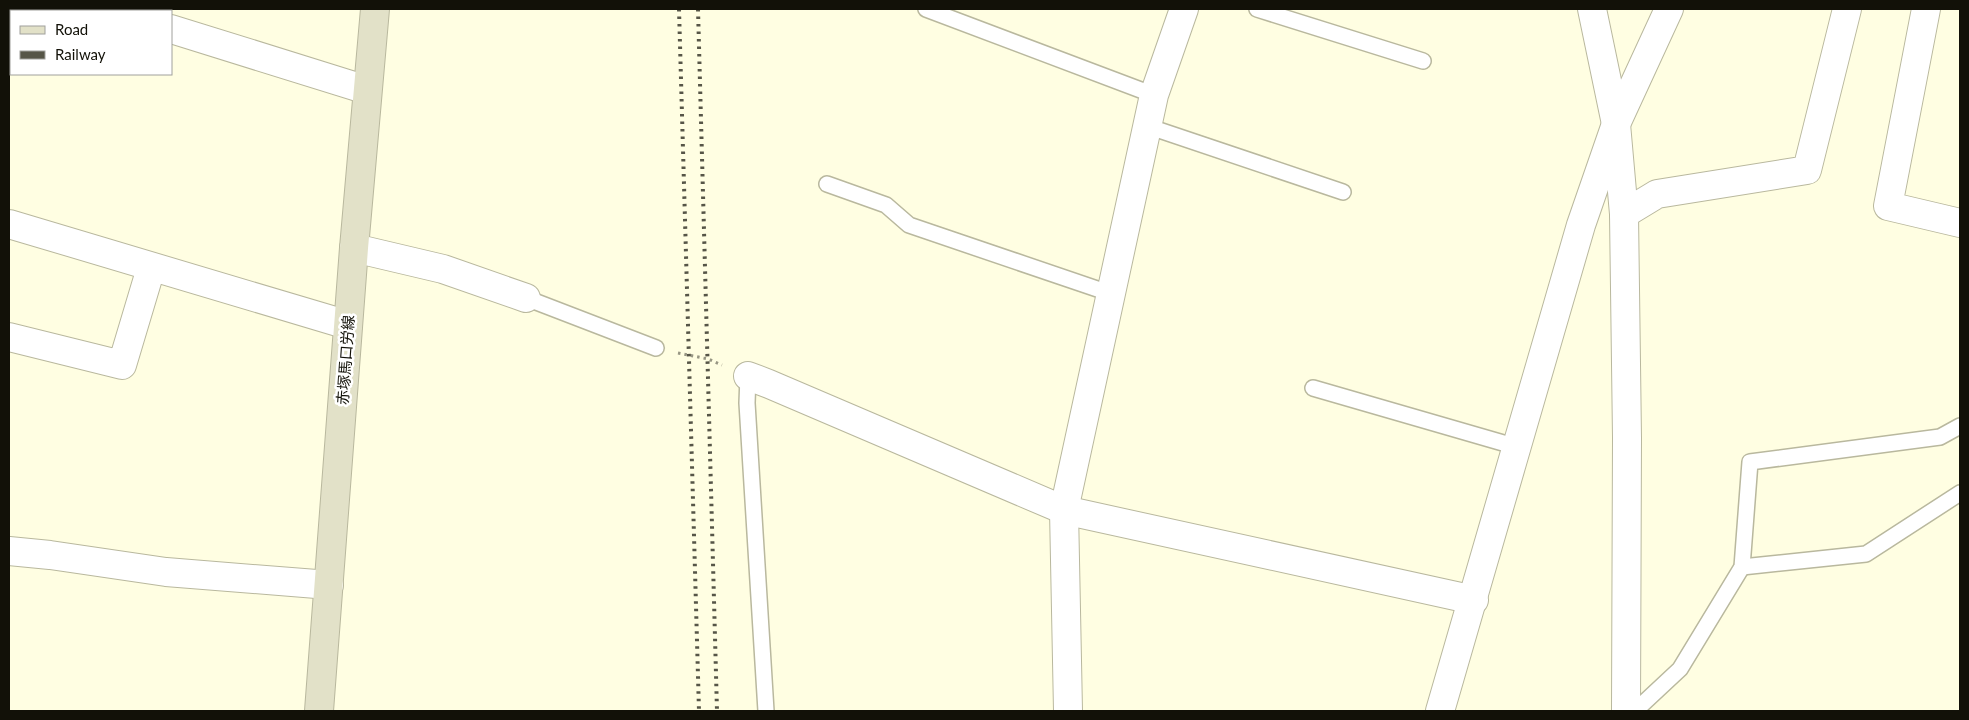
<svg xmlns="http://www.w3.org/2000/svg" width="1969" height="720" viewBox="0 0 1969 720" font-family="Lato,'Noto Sans JP',sans-serif">
  <rect width="100%" height="100%" fill="#fffee2"/>
  <g fill="none" stroke-linecap="round" stroke-linejoin="round">
    <g stroke="#b9b89e" stroke-width="18">
      <g id="service">
        <polyline points="926,9 1154,95"/>
        <polyline points="1257,9 1423,61"/>
        <polyline points="1147,126 1343,192"/>
        <polyline points="827,184 886,205 909,225 1109,293"/>
        <polyline points="526,298 656,348"/>
        <polyline points="748,376 747,403 766,711"/>
        <polyline points="1313,388 1517,447"/>
        <polyline points="1742,567 1866,554 1960,493"/>
        <polyline points="1635,711 1680,669 1742,567 1750,462 1940,437 1960,426"/>
      </g>
    </g>
    <g stroke="#b9b89e" stroke-width="30">
      <g id="minor">
        <polyline points="107,9 115,11"/>
        <polyline points="1926,9 1888,206 1960,223"/>
        <polyline points="171,29 367,90"/>
        <polyline points="1624,214 1657,194 1807,170 1847,9"/>
        <polyline points="9,224 348,325"/>
        <polyline points="354,248 443,269 526,298"/>
        <polyline points="9,337 122,365 151,268"/>
        <polyline points="748,376 769,384 1064,510 1474,600"/>
        <polyline points="9,551 50,555 166,572 329,585"/>
        <polyline points="1068,711 1064,510 1154,95 1184,9"/>
      </g>
    </g>
    <g stroke="#b9b89e" stroke-width="30">
      <g id="tertiary">
        <polyline points="1592,9 1616,124 1624,214 1627,438 1626,711"/>
        <polyline points="1440,711 1581,225 1616,124 1669,9"/>
      </g>
    </g>
    <g stroke="#b9b89e" stroke-width="30">
      <polyline id="secondary" points="319,711 354,248 375,9"/>
    </g>
    <polyline stroke="#979683" stroke-width="3" stroke-dasharray="2.5 4" stroke-linecap="butt" points="678,353 708,359 722,365"/>
    <use href="#service" stroke="#fff" stroke-width="15"/>
    <use href="#minor" stroke="#fff" stroke-width="28"/>
    <use href="#tertiary" stroke="#fff" stroke-width="28"/>
    <use href="#secondary" stroke="#e2e1c8" stroke-width="28"/>
    <g stroke="#565547" stroke-width="4" stroke-dasharray="2.5 5" stroke-linecap="butt">
      <polyline points="679,9 699,711"/>
      <polyline points="698,9 717,711"/>
    </g>
  </g>
  <g text-anchor="middle" dominant-baseline="central" stroke-width="5" stroke-linejoin="round" paint-order="stroke">
    <g font-size="15" fill="#121108" stroke="#fff">
      <text transform="translate(345 360) rotate(-86)">赤塚馬口労線</text>
    </g>
  </g>
  <rect width="1969" height="720" fill="none" stroke="#121108" stroke-width="20"/>
  <rect x="10" y="10" width="162" height="65" fill="#ffffff" stroke="#a0a09c"/>
  <rect x="20" y="26" width="25" height="8" fill="#e2e1c8" stroke="#a0a09c"/>
  <text x="55" y="35" font-size="15" fill="#121108">Road</text>
  <rect x="20" y="51" width="25" height="8" fill="#565547" stroke="#a0a09c"/>
  <text x="55" y="60" font-size="15" fill="#121108">Railway</text>
</svg>
